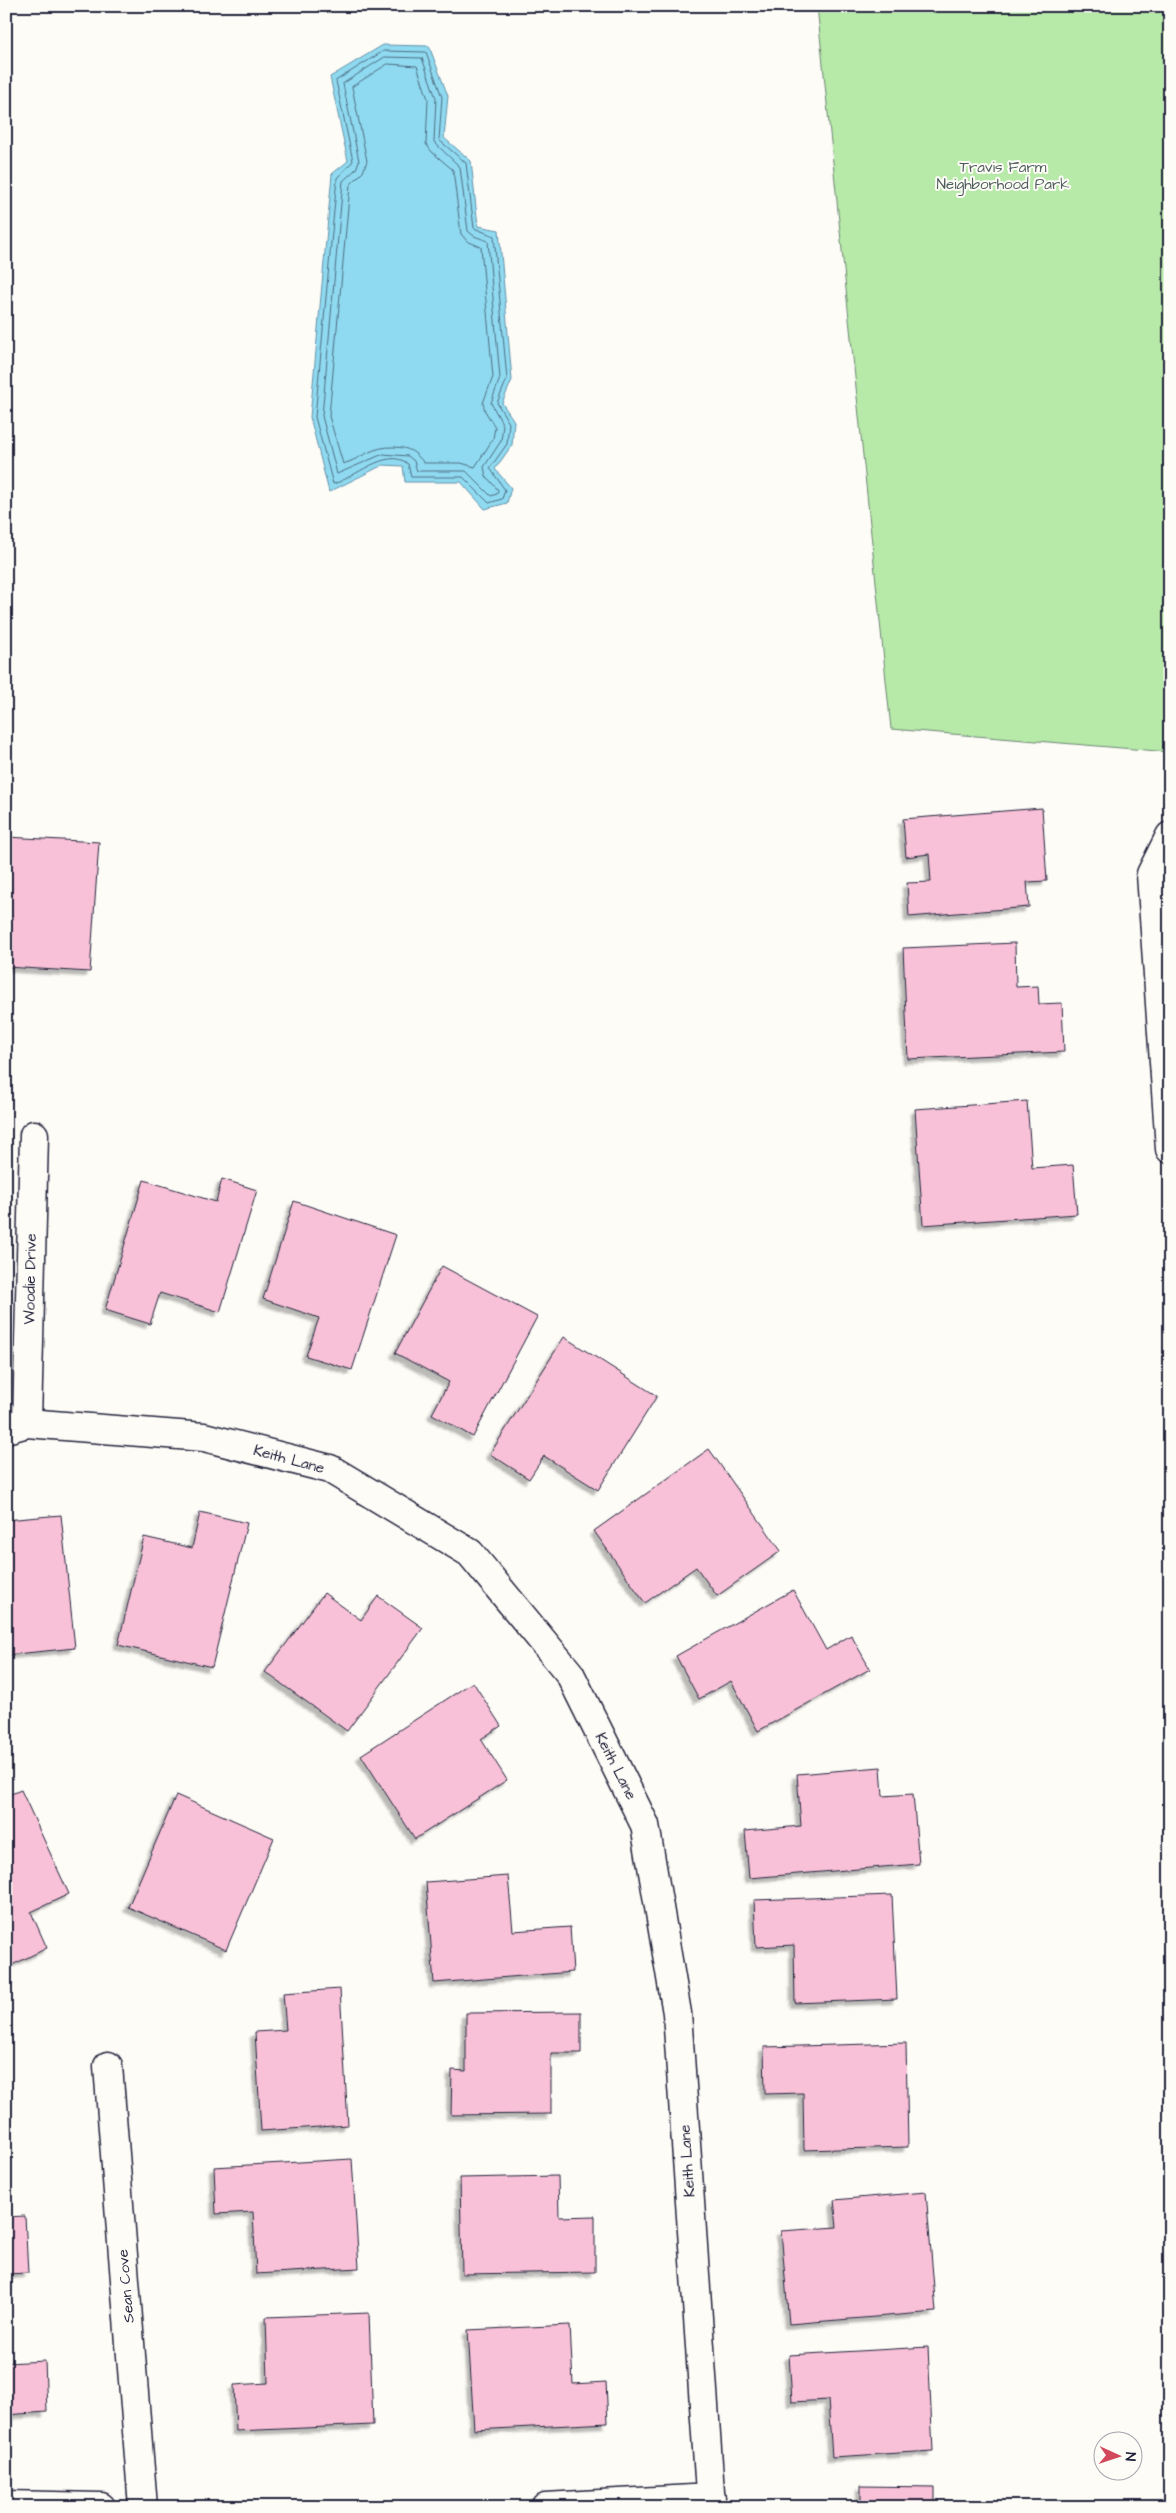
<svg xmlns="http://www.w3.org/2000/svg" width="1176" height="2513" viewBox="0 0 1176 2513" font-family="'Architects Daughter',sans-serif">
  <defs>
    <filter id="shadow"><feDropShadow dx="-4.5" dy="4.5" stdDeviation="1" flood-color="#0004"/></filter>
  </defs>
  <rect width="100%" height="100%" fill="#fdfcf7"/>
  <filter id="ink" filterUnits="userSpaceOnUse"><feTurbulence type="fractalNoise" baseFrequency=".02" numOctaves="2"/><feDisplacementMap in="SourceGraphic" scale="10" xChannelSelector="R" yChannelSelector="G"/><feConvolveMatrix kernelMatrix="1 2 1 2 8 2 1 2 1" color-interpolation-filters="sRGB"/></filter>
  <g filter="url(#ink)">
    <polygon fill="#b7e9a9" stroke="#6c8672" points="817,6 1170,6 1170,752 891,729"/>
    <polygon fill="#8fdaf0" stroke="#6390a8" points="383,45 429,46 448,96 444,138 471,161 478,226 499,230 512,380 502,403 514,421 512,445 495,469 511,488 507,503 485,509 461,482 405,482 403,466 383,465 329,492 310,417 332,174 348,161 330,77"/>
    <g fill="none" stroke-linecap="round" stroke-linejoin="round">
      <g stroke="#4e6c83" stroke-width="1">
        <path d="M384,51L426,52L442,97L439,140L466,163L474,228L494,236L507,379L497,403L509,423L507,444L490,468L505,490L502,499L489,503L463,477H411L408,464C388,446 353,479 333,484L315,417L337,178L353,161L336,81Z"/>
        <polygon points="385,57 422,58 436,98 434,142 460,167 468,231 474,236 488,241 500,378 491,403 503,425 501,441 484,467 486,476 498,490 497,494 491,496 466,471 417,471 414,461 408,456 383,454 337,474 322,416 343,181 356,169 359,161 343,84"/>
        <path d="M388,64L417,66L428,99L426,144L432,152L453,170L461,234L467,241L481,247L493,377L483,403L485,411L495,427L493,439L475,467L461,463H424C415,452 410,448 395,447C371,446 363,458 343,464L329,416L350,185L363,172L367,161L352,87Z"/>
      </g>
    </g>
    <g fill="#f8c1d7" stroke="#22223b" filter="url(#shadow)">
      <polygon points="1042,808 1047,881 1027,882 1029,907 909,917 907,883 931,882 929,854 906,857 903,819"/>
      <polygon points="6,837 99,842 90,972 6,967"/>
      <polygon points="1015,943 1016,987 1038,986 1039,1004 1062,1003 1064,1052 908,1059 903,948"/>
      <polygon points="1027,1101 1032,1168 1073,1165 1077,1214 923,1225 915,1109"/>
      <polygon points="222,1179 257,1190 220,1312 160,1293 150,1324 105,1310 144,1180 216,1202"/>
      <polygon points="294,1201 396,1235 352,1370 306,1356 319,1318 263,1299"/>
      <polygon points="442,1266 537,1317 473,1437 432,1414 449,1382 395,1353"/>
      <polygon points="564,1337 657,1396 598,1490 544,1456 529,1479 490,1454"/>
      <polygon points="709,1449 781,1551 717,1596 696,1567 645,1603 594,1531"/>
      <polygon points="200,1512 247,1523 212,1667 118,1645 144,1537 192,1548"/>
      <polygon points="61,1515 75,1648 6,1655 6,1520"/>
      <polygon points="793,1590 826,1650 851,1635 870,1669 758,1731 731,1681 699,1699 676,1656"/>
      <polygon points="324,1593 361,1620 378,1596 423,1628 347,1731 265,1672"/>
      <polygon points="473,1682 501,1726 481,1739 507,1780 415,1839 361,1755"/>
      <polygon points="881,1767 883,1796 913,1794 919,1864 749,1878 745,1831 801,1826 797,1774"/>
      <polygon points="21,1790 69,1894 31,1912 47,1948 6,1968 6,1796"/>
      <polygon points="176,1795 274,1838 226,1950 128,1907"/>
      <polygon points="508,1876 513,1931 570,1927 573,1972 434,1983 426,1882"/>
      <polygon points="892,1895 897,1999 795,2003 794,1945 756,1947 754,1900"/>
      <polygon points="340,1989 348,2125 261,2131 255,2032 286,2030 283,1993"/>
      <polygon points="581,2012 581,2053 551,2053 551,2114 451,2115 452,2070 466,2071 466,2013"/>
      <polygon points="906,2043 908,2147 804,2150 803,2093 765,2094 764,2047"/>
      <polygon points="352,2159 359,2268 256,2274 253,2212 216,2214 214,2167"/>
      <polygon points="558,2176 559,2217 595,2216 595,2272 462,2274 460,2178"/>
      <polygon points="926,2192 936,2312 789,2324 781,2231 837,2227 834,2200"/>
      <polygon points="25,2216 28,2273 6,2274 6,2217"/>
      <polygon points="369,2313 373,2425 236,2431 234,2385 268,2383 266,2317"/>
      <polygon points="570,2325 573,2384 606,2382 608,2423 474,2430 468,2330"/>
      <polygon points="928,2347 933,2451 832,2457 828,2400 792,2402 789,2355"/>
      <polygon points="45,2361 47,2412 6,2415 6,2363"/>
      <polygon points="861,2486 935,2487 935,2507 861,2507"/>
    </g>
    <g fill="none" stroke-linecap="round" stroke-linejoin="round">
      <g stroke="#22223b" stroke-width="31">
        <g id="street">
          <polyline points="1170,836 1151,874 1170,1149"/>
          <polyline points="27,1423 34,1135"/>
          <polyline points="6,1429 27,1423 204,1437 330,1469 470,1553 570,1674 645,1825 677,2013 711,2507"/>
          <polyline points="108,2066 143,2507"/>
          <polyline points="6,2505 101,2507"/>
          <polyline points="545,2507 711,2498"/>
        </g>
      </g>
      <use href="#street" stroke="#fdfcf7" stroke-width="28"/>
    </g>
  </g>
  <g text-anchor="middle" dominant-baseline="central" stroke-width="4" stroke-linejoin="round" paint-order="stroke">
    <g font-size="15" fill="#4f5e5c" stroke="#fdfcf7">
      <text x="1003" y="167">Travis Farm<tspan x="1003" dy="17">Neighborhood Park</tspan></text>
    </g>
    <g font-size="15" fill="#22223b" stroke="#fdfcf7">
      <text transform="translate(30 1279) rotate(-89)">Woodie Drive</text>
      <text transform="translate(289 1459) rotate(15)">Keith Lane</text>
      <text transform="translate(616 1766) rotate(63)">Keith Lane</text>
      <text transform="translate(687 2161) rotate(-94)">Keith Lane</text>
      <text transform="translate(126 2286) rotate(-95)">Sean Cove</text>
    </g>
  </g>
  <rect width="1176" height="2513" fill="none" stroke="#fdfcf7" stroke-width="25"/>
  <rect x="12" y="12" width="1151" height="2488" fill="none" stroke="#22223b" stroke-width="2" filter="url(#ink)"/>
  <g transform="translate(1118 2456) rotate(93)"><circle r="24" fill="#fdfcf7" stroke="#a5a5ac"/>
  <path d="M0-4L9 19L0 12L-9 19Z" fill="#d1495b"/>
  <text y="-8" font-size="14" font-weight="bold" text-anchor="middle" fill="#22223b">N</text>
  </g>
</svg>
